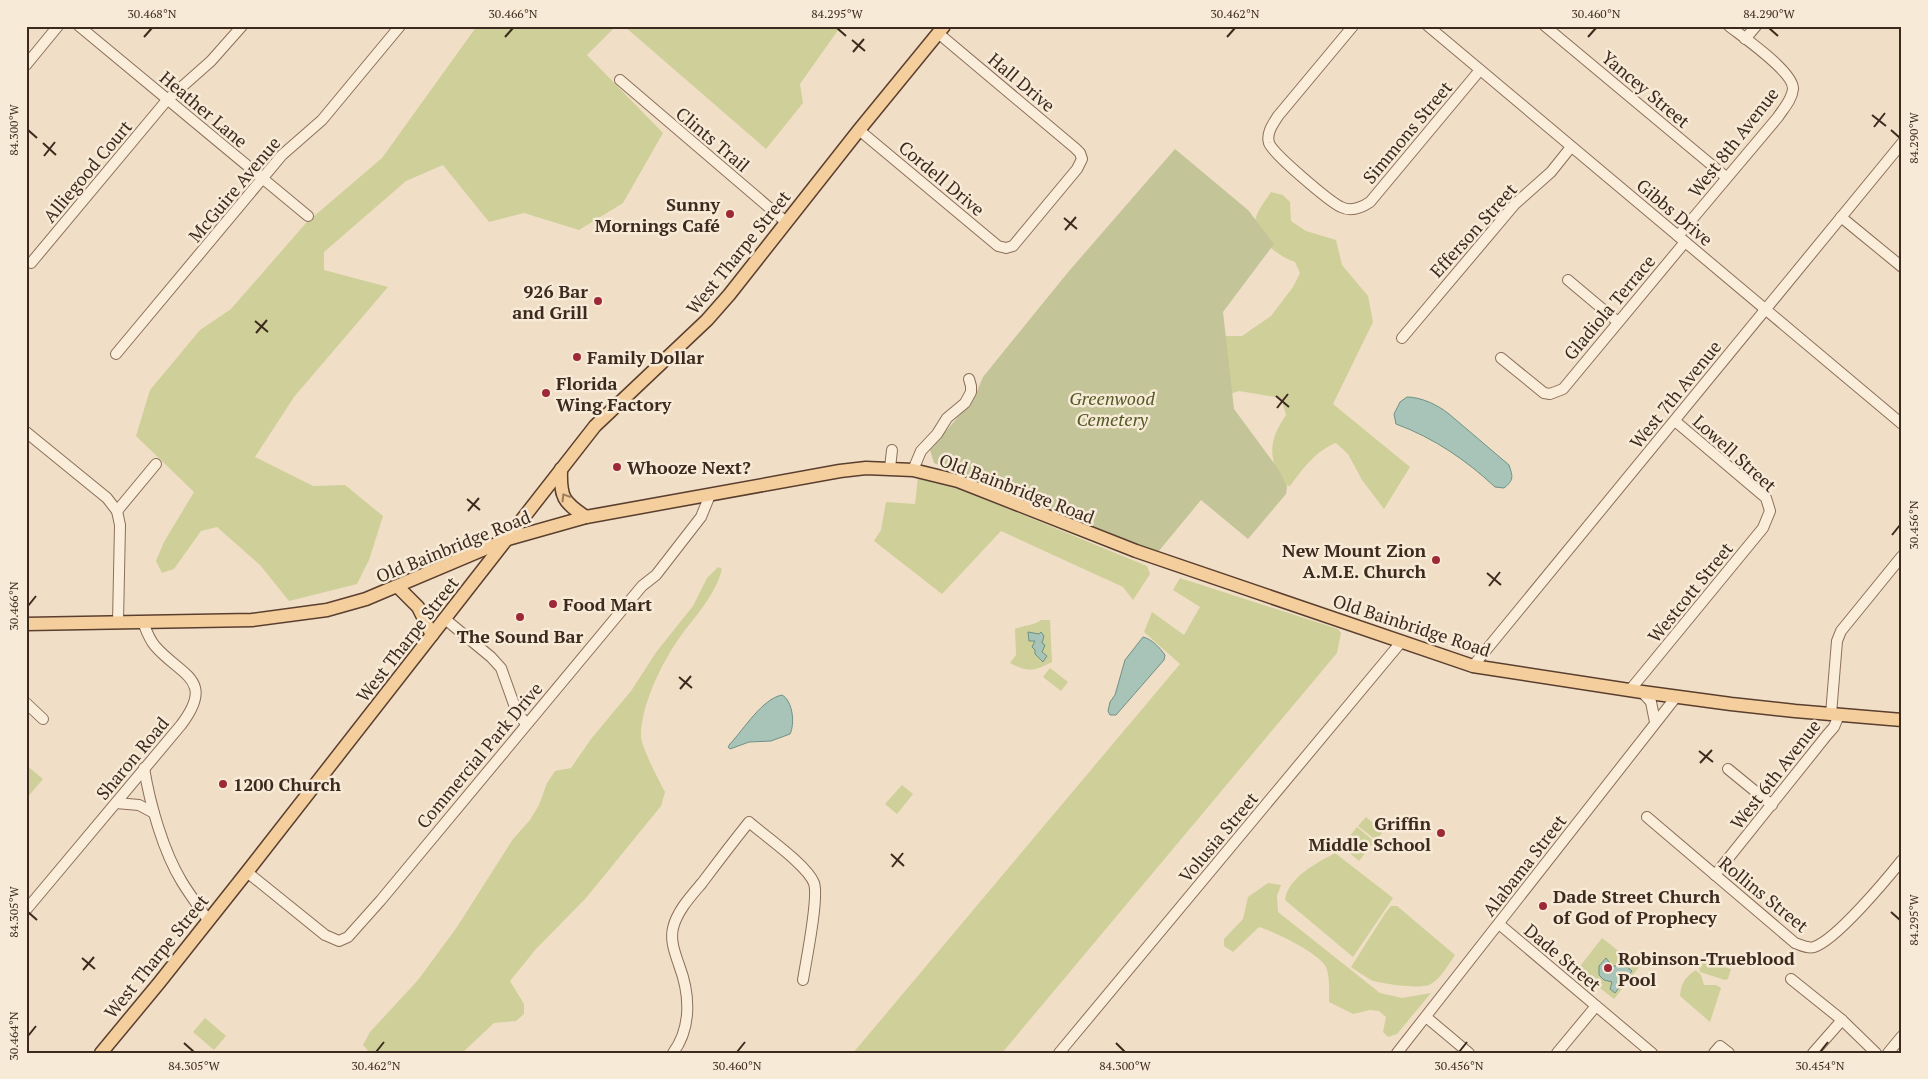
<svg xmlns="http://www.w3.org/2000/svg" width="1928" height="1079" viewBox="0 0 1928 1079" font-family="'PT Serif',serif">
  <rect width="100%" height="100%" fill="#f0dfc6"/>
  <g fill="#cfcf99">
    <polygon points="477,26 616,26 587,55 663,133 623,203 579,230 524,213 489,222 443,165 406,181 324,252 324,270 388,287 294,397 255,457 313,486 345,485 383,516 369,560 357,584 289,601 260,565 217,527 201,531 174,569 162,573 156,561 164,542 194,492 136,436 150,390 200,330 231,309 306,223 382,158"/>
    <polygon points="624,26 841,26 800,84 803,103 766,149"/>
    <path d="M1271,192L1283,195L1290,202L1291,221L1306,231L1336,240L1342,265L1368,296L1373,322L1333,404L1410,467L1384,509L1362,480L1348,454L1336,443C1315,451 1303,469 1290,486L1284,485C1268,458 1268,441 1286,415L1281,398L1239,391L1227,395L1218,336H1242L1271,316L1293,287L1300,273L1295,262C1282,258 1254,239 1255,223C1255,213 1266,200 1271,192Z"/>
    <polygon points="918,477 935,479 955,487 1147,566 1150,574 1133,600 1123,587 1001,531 942,594 874,541 881,530 886,502 915,504"/>
    <path d="M718,567L722,569C715,596 696,615 680,637C662,662 641,705 641,736C641,746 659,781 665,792L661,806L586,898L536,949L510,981L524,1004V1014L516,1021L494,1023L462,1053H370L363,1045L370,1032L418,980L457,927L513,839L530,820L539,805L547,783L555,771L571,768L591,739L631,691L657,651L693,606L707,578Z"/>
    <polygon points="1180,578 1338,629 1341,633 1337,653 1002,1053 853,1053 1180,664 1144,632 1152,612 1184,635 1200,607 1173,590"/>
    <path d="M1041,620H1050L1052,662C1034,671 1028,673 1010,663L1016,655L1015,629C1024,625 1033,626 1041,620Z"/>
    <polygon points="1050,668 1068,682 1061,691 1043,677"/>
    <polygon points="26,765 43,779 26,799"/>
    <polygon points="902,785 913,794 897,814 885,804"/>
    <polygon points="1366,817 1383,832 1376,840 1358,826"/>
    <polygon points="1357,827 1375,842 1367,850 1350,836"/>
    <polygon points="1349,837 1366,852 1359,861 1341,846"/>
    <path d="M1335,853L1393,898L1353,957L1285,900C1288,877 1317,863 1335,853Z"/>
    <path d="M1268,883L1281,885L1277,896L1278,912L1380,993L1402,998L1431,993L1397,1034L1388,1037L1383,1032L1386,1017L1379,1011L1370,1010L1353,1014L1329,1002C1329,989 1330,978 1326,967C1320,954 1273,931 1259,927L1233,952L1224,946V939L1243,919L1248,897Z"/>
    <path d="M1391,906H1397L1455,955C1448,965 1441,979 1429,985C1419,989 1381,984 1371,980C1364,976 1357,971 1351,967L1386,912Z"/>
    <polygon points="1602,938 1639,967 1614,999 1577,970"/>
    <polygon points="1703,961 1731,969 1728,979 1725,980 1700,972 1699,967"/>
    <path d="M1696,970L1701,975L1704,985H1716L1721,988L1710,1022L1680,996C1681,983 1685,977 1696,970Z"/>
    <polygon points="205,1018 226,1036 214,1050 193,1032"/>
  </g>
  <polygon fill="#c3c498" points="1175,149 1248,210 1274,244 1223,312 1234,409 1279,470 1287,487 1286,494 1248,539 1201,500 1158,552 1098,531 934,463 930,450 974,398 983,377 1069,271"/>
  <g fill="#a8c3b8" stroke="#6d9285">
    <path d="M1407,397C1421,397 1438,405 1449,414L1509,465C1513,477 1514,480 1504,488L1495,487C1466,460 1434,438 1396,424L1394,414L1400,402Z"/>
    <polygon points="1028,632 1039,634 1041,632 1044,636 1042,643 1045,645 1042,652 1047,656 1043,662 1035,654 1035,650 1032,647 1035,641 1029,641"/>
    <path d="M1143,637C1152,639 1160,648 1165,655L1164,660L1116,715H1110L1108,711L1110,702L1115,695L1125,660Z"/>
    <path d="M782,695C793,701 795,724 790,734L771,741L749,742L730,749L728,747L730,744C744,729 762,699 782,695Z"/>
    <polygon points="1606,958 1612,966 1626,966 1632,971 1615,993 1610,989 1612,982 1604,980 1599,975 1599,966"/>
  </g>
  <g fill="none" stroke-linecap="round" stroke-linejoin="round">
    <g stroke="#8c6f5b" stroke-width="12">
      <g id="minor">
        <polyline points="79,26 308,216"/>
        <path d="M1353,26L1278,116C1273,124 1266,133 1269,143C1273,154 1330,202 1341,207C1351,212 1361,208 1370,202L1480,70"/>
        <polyline points="1428,26 1902,424"/>
        <polyline points="1545,26 1726,177"/>
        <polyline points="1745,39 1756,26"/>
        <polyline points="26,65 58,26"/>
        <polyline points="620,80 786,222"/>
        <polyline points="859,130 998,246 1006,248 1013,246 1077,169 1082,159 1080,153 1075,148 938,33"/>
        <polyline points="1841,217 1902,267"/>
        <path d="M1678,236L1778,117C1783,109 1792,100 1793,89C1794,72 1743,37 1729,26"/>
        <polyline points="31,263 167,100 211,61 242,26"/>
        <polyline points="1568,280 1618,322"/>
        <polyline points="1402,338 1515,204 1551,172 1571,147"/>
        <polyline points="116,354 282,155 322,120 400,26"/>
        <polyline points="1501,358 1544,393 1550,394 1563,389 1685,242"/>
        <polyline points="26,432 107,498 117,511 120,525 118,622"/>
        <polyline points="890,468 892,450"/>
        <polyline points="913,470 921,451 937,434 947,418 965,403 971,392 971,386 969,379"/>
        <polyline points="117,511 156,464"/>
        <polyline points="445,619 491,657 501,668 516,710 526,724"/>
        <polyline points="1473,666 1902,143"/>
        <polyline points="1630,690 1763,528 1770,511 1766,498 1675,421"/>
        <polyline points="1642,692 1651,702 1655,722"/>
        <polyline points="26,703 43,719"/>
        <polyline points="1831,714 1837,641 1841,631 1902,556"/>
        <path d="M144,768C150,804 163,851 182,882C190,895 199,907 208,920"/>
        <polyline points="1728,769 1772,805"/>
        <polyline points="116,803 139,805 154,813"/>
        <path d="M1647,817L1795,943C1801,945 1807,949 1814,947C1836,940 1886,880 1902,860"/>
        <polyline points="247,872 325,935 339,941 348,937 381,900 642,586 656,575 701,517 710,495"/>
        <polyline points="1715,875 1827,735 1834,727 1839,715"/>
        <path d="M26,910L181,725C216,679 181,676 155,646C149,639 146,630 143,622"/>
        <polyline points="1499,924 1652,1053"/>
        <polyline points="1791,979 1842,1020 1876,1053"/>
        <polyline points="1426,1017 1469,1053"/>
        <path d="M673,1053C692,1027 690,994 679,965C675,953 670,941 673,928C677,911 691,896 702,883C717,863 733,842 749,822C765,836 807,865 814,883C819,898 806,961 803,980"/>
        <polyline points="1059,1053 1402,641"/>
        <polyline points="1397,1053 1676,697"/>
        <polyline points="1557,1053 1596,1006"/>
        <polyline points="1714,1053 1720,1046 1729,1053"/>
        <polyline points="1813,1053 1842,1020"/>
        <polyline points="1888,1053 1902,1036"/>
      </g>
    </g>
    <g stroke="#5a3e2f" stroke-width="15">
      <g id="major">
        <path d="M561,469C560,497 563,502 586,517"/>
        <polyline points="398,587 418,607 432,635"/>
        <polyline points="26,624 252,620 327,610 366,599 508,539 586,517 840,471 866,468 913,470 958,481 1136,551 1473,666 1642,692 1731,704 1795,711 1902,720"/>
        <polyline points="101,1053 159,983 247,872 595,426 707,320 729,295 859,130 944,26"/>
      </g>
    </g>
    <use href="#minor" stroke="#faedda" stroke-width="10"/>
    <use href="#major" stroke="#f4cf9d" stroke-width="12"/>
  </g>
  <defs><path id="oneway-chevron" d="M-2-3.5L2.5 0L-2 3.5" fill="none" stroke-width="1.6" stroke-linecap="round" stroke-linejoin="round" transform="scale(1.25)"/></defs>
  <use stroke="#987c5e" href="#oneway-chevron" transform="translate(565 497) rotate(-121)"/>
  <path fill="none" stroke="#3c2a1f" stroke-width="2" d="M837,28L846,36M1769,28L1778,36M144,37L152,28M505,37L513,28M1227,37L1235,28M1588,37L1596,28M852,40L865,51M853,52L864,39M1872,115L1886,126M1874,127L1885,113M28,130L37,138M1891,130L1900,138M43,143L56,155M44,156L55,142M1064,218L1077,229M1065,230L1076,217M255,321L268,332M256,333L267,320M1276,396L1289,407M1277,408L1288,394M467,499L480,510M468,511L479,498M1892,535L1900,525M1487,573L1501,585M1489,586L1500,572M28,606L36,596M679,677L692,688M680,689L691,676M1699,751L1713,762M1700,763L1712,750M891,854L904,866M892,867L903,853M28,912L37,920M1891,912L1900,920M82,958L95,969M83,970L94,957M28,1036L36,1026M184,1043L194,1052M1116,1043L1125,1052M376,1052L384,1042M737,1052L745,1042M1459,1052L1467,1042M1820,1052L1828,1042"/>
  <g fill="#9d2937" stroke="#f7ead6" stroke-width="2">
    <circle cx="730" cy="214" r="5"/>
    <circle cx="598" cy="301" r="5"/>
    <circle cx="577" cy="357" r="5"/>
    <circle cx="546" cy="393" r="5"/>
    <circle cx="617" cy="467" r="5"/>
    <circle cx="1436" cy="560" r="5"/>
    <circle cx="553" cy="604" r="5"/>
    <circle cx="520" cy="617" r="5"/>
    <circle cx="223" cy="784" r="5"/>
    <circle cx="1441" cy="833" r="5"/>
    <circle cx="1543" cy="906" r="5"/>
    <circle cx="1608" cy="968" r="5"/>
  </g>
  <g text-anchor="middle" dominant-baseline="central" stroke-width="5" stroke-linejoin="round" paint-order="stroke">
    <g font-size="18" fill="#3c2a1f" stroke="#f7ead6">
      <text transform="translate(1022 82) rotate(40)">Hall Drive</text>
      <text transform="translate(1646 89) rotate(40)">Yancey Street</text>
      <text transform="translate(204 109) rotate(40)">Heather Lane</text>
      <text transform="translate(1407 132) rotate(-50)">Simmons Street</text>
      <text transform="translate(713 139) rotate(40)">Clints Trail</text>
      <text transform="translate(1733 142) rotate(-52)">West 8th Avenue</text>
      <text transform="translate(87 171) rotate(-50)">Alliegood Court</text>
      <text transform="translate(942 178) rotate(40)">Cordell Drive</text>
      <text transform="translate(234 189) rotate(-50)">McGuire Avenue</text>
      <text transform="translate(1675 212) rotate(40)">Gibbs Drive</text>
      <text transform="translate(1473 230) rotate(-48)">Efferson Street</text>
      <text transform="translate(738 252) rotate(-51)">West Tharpe Street</text>
      <text transform="translate(1609 307) rotate(-50)">Gladiola Terrace</text>
      <text transform="translate(1675 394) rotate(-51)">West 7th Avenue</text>
      <text transform="translate(1735 453) rotate(42)">Lowell Street</text>
      <text transform="translate(1017 488) rotate(21)">Old Bainbridge Road</text>
      <text transform="translate(453 546) rotate(-22)">Old Bainbridge Road</text>
      <text transform="translate(1690 592) rotate(-51)">Westcott Street</text>
      <text transform="translate(1412 625) rotate(18)">Old Bainbridge Road</text>
      <text transform="translate(407 639) rotate(-52)">West Tharpe Street</text>
      <text transform="translate(479 755) rotate(-50)">Commercial Park Drive</text>
      <text transform="translate(132 758) rotate(-50)">Sharon Road</text>
      <text transform="translate(1775 774) rotate(-52)">West 6th Avenue</text>
      <text transform="translate(1218 837) rotate(-50)">Volusia Street</text>
      <text transform="translate(1524 865) rotate(-52)">Alabama Street</text>
      <text transform="translate(1764 894) rotate(39)">Rollins Street</text>
      <text transform="translate(156 956) rotate(-51)">West Tharpe Street</text>
      <text transform="translate(1563 957) rotate(40)">Dade Street</text>
    </g>
    <g font-size="18" font-weight="bold" fill="#3c2a1f" stroke="#f7ead6" text-anchor="start">
      <text x="720" y="204" text-anchor="end">Sunny<tspan x="720" dy="21">Mornings Café</tspan></text>
      <text x="588" y="291" text-anchor="end">926 Bar<tspan x="588" dy="21">and Grill</tspan></text>
      <text x="587" y="357">Family Dollar</text>
      <text x="556" y="383">Florida<tspan x="556" dy="21">Wing Factory</tspan></text>
      <text x="627" y="467">Whooze Next?</text>
      <text x="1426" y="550" text-anchor="end">New Mount Zion<tspan x="1426" dy="21">A.M.E. Church</tspan></text>
      <text x="563" y="604">Food Mart</text>
      <text x="520" y="636" text-anchor="middle">The Sound Bar</text>
      <text x="233" y="784">1200 Church</text>
      <text x="1431" y="823" text-anchor="end">Griffin<tspan x="1431" dy="21">Middle School</tspan></text>
      <text x="1553" y="896">Dade Street Church<tspan x="1553" dy="21">of God of Prophecy</tspan></text>
      <text x="1618" y="958">Robinson-Trueblood<tspan x="1618" dy="21">Pool</tspan></text>
    </g>
    <g font-size="18" font-style="italic" fill="#525925" stroke="#f7ead6">
      <text x="1112" y="398">Greenwood<tspan x="1112" dy="21">Cemetery</tspan></text>
    </g>
  </g>
  <rect width="1928" height="1079" fill="none" stroke="#f7ead6" stroke-width="55"/>
  <rect x="28" y="28" width="1872" height="1024" fill="none" stroke="#3c2a1f" stroke-width="2"/>
  <g font-size="12" text-anchor="middle" fill="#3c2a1f">
    <text x="152" y="18">30.468°N</text>
    <text x="513" y="18">30.466°N</text>
    <text x="837" y="18">84.295°W</text>
    <text x="1235" y="18">30.462°N</text>
    <text x="1596" y="18">30.460°N</text>
    <text x="1769" y="18">84.290°W</text>
    <text transform="translate(14 130) rotate(-90)" y="4">84.300°W</text>
    <text transform="translate(1914 138) rotate(-90)" y="4">84.290°W</text>
    <text transform="translate(1914 525) rotate(-90)" y="4">30.456°N</text>
    <text transform="translate(14 606) rotate(-90)" y="4">30.466°N</text>
    <text transform="translate(14 912) rotate(-90)" y="4">84.305°W</text>
    <text transform="translate(1914 920) rotate(-90)" y="4">84.295°W</text>
    <text transform="translate(14 1036) rotate(-90)" y="4">30.464°N</text>
    <text x="194" y="1070">84.305°W</text>
    <text x="376" y="1070">30.462°N</text>
    <text x="737" y="1070">30.460°N</text>
    <text x="1125" y="1070">84.300°W</text>
    <text x="1459" y="1070">30.456°N</text>
    <text x="1820" y="1070">30.454°N</text>
  </g>
</svg>
